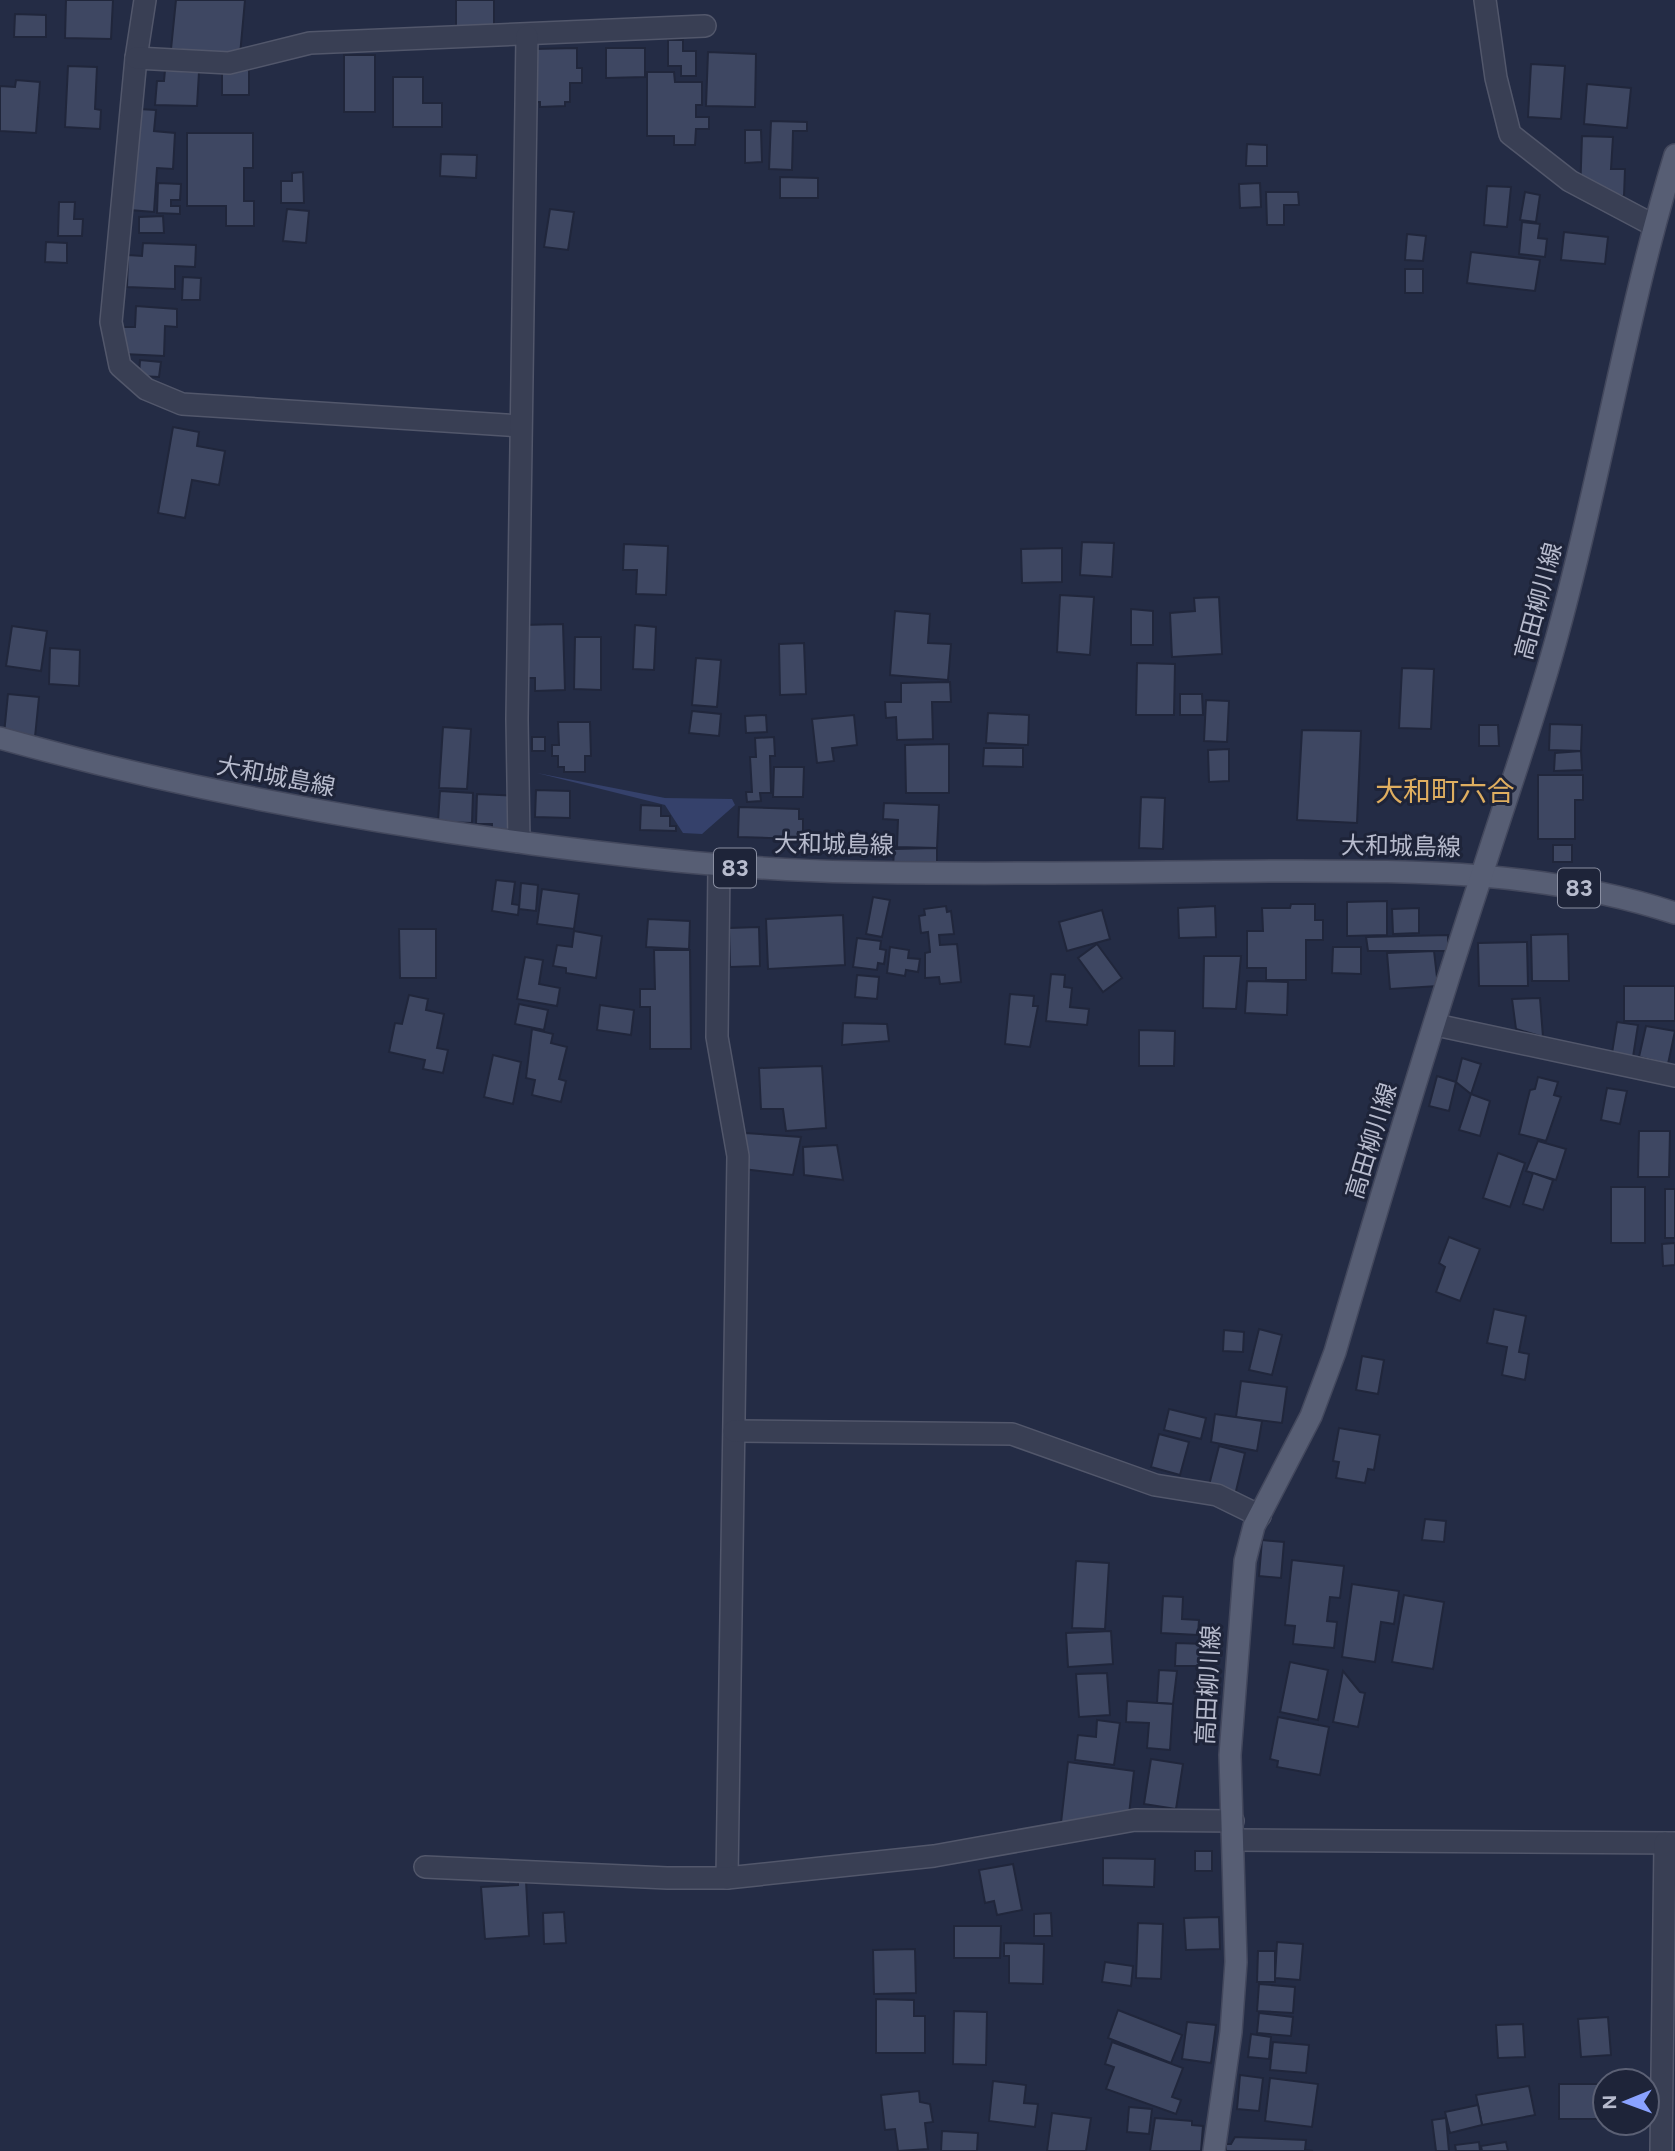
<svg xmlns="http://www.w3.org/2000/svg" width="1675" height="2151" viewBox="0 0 1675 2151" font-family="Figtree,'Noto Sans JP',sans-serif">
  <rect width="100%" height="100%" fill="#242c45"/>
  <polygon fill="#35416b" points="537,773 665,798 732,799 735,805 702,834 683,833 665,805"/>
  <g fill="#3e4762" stroke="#20263b" stroke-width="2">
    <polygon points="66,0 113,0 111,39 65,38"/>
    <polygon points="176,0 245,0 240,55 171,49"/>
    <rect x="456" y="0" width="38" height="33"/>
    <polygon points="15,14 46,15 46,37 14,37"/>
    <polygon points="668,40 683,40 683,51 696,51 696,76 681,76 681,66 668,66"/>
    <polygon points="577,48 577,68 582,68 582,83 570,83 570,102 565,102 565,106 540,107 540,102 534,102 533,49"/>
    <polygon points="606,48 645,48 645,77 606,78"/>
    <polygon points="708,52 756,54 755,107 706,106"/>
    <rect x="344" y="55" width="31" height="57"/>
    <polygon points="1531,64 1565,66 1561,119 1528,117"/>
    <polygon points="68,66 97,67 95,109 101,110 100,129 65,127"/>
    <polygon points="165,70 199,72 197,106 155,105 157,81 164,81"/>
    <rect x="222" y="70" width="27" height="25"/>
    <polygon points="647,72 674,72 675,82 702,82 702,105 696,105 696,117 709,117 709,129 696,129 695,145 674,145 674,136 647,136"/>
    <polygon points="393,77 423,77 423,103 442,103 442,127 393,127"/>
    <polygon points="16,80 40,82 36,133 0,131 0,86 15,87"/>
    <polygon points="1587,84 1631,88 1627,128 1584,124"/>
    <polygon points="138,109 156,110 154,131 175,133 173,169 157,168 154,212 130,210"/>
    <polygon points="771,121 807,122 807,131 793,131 792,170 769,169"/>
    <polygon points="745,130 761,130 762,162 745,163"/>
    <polygon points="187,133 253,133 253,168 244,168 244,201 254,201 254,226 226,226 226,206 187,206"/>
    <polygon points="1582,136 1613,137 1611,169 1625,169 1624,196 1580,194"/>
    <polygon points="1247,144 1267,145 1267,166 1246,166"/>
    <polygon points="441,154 477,155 476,178 440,176"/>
    <polygon points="303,172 304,203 281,203 281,181 292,181 292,173"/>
    <polygon points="780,177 818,178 818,198 780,198"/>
    <polygon points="158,183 181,184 180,200 171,200 171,206 180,206 180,214 157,213"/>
    <polygon points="1260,183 1261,207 1240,208 1239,184"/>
    <polygon points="1487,186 1511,187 1507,227 1484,225"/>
    <polygon points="1266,192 1298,192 1299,205 1284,205 1284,225 1267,225"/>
    <polygon points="1525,192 1540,195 1536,222 1520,220"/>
    <polygon points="59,202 75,202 74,219 83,219 82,236 58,236"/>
    <polygon points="287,209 309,211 306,243 283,241"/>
    <polygon points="550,209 574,212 568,250 544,247"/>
    <polygon points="163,216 164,233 139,233 139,217"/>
    <polygon points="1522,222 1540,224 1538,238 1547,239 1545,257 1519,254"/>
    <polygon points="1564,232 1608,237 1605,264 1561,260"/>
    <polygon points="1407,234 1426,236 1423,261 1405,260"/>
    <polygon points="46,242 67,243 67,263 45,262"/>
    <polygon points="143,243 196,245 195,267 175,266 175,289 127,287 128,255 142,256"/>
    <polygon points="1471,252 1540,260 1535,291 1467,283"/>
    <rect x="1405" y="269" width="18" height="24"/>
    <polygon points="183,277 201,278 200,300 182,300"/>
    <polygon points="136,306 177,309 177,327 165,326 164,356 124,354 120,327 135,327"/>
    <polygon points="140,360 161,362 159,377 139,376"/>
    <polygon points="173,427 199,432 197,446 225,451 219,485 192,480 185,518 158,513"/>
    <polygon points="1082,542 1114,543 1112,577 1080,575"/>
    <polygon points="624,544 668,546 666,595 636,594 637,570 623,570"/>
    <polygon points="1062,548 1062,582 1022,583 1021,549"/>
    <polygon points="1060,595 1094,597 1090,655 1057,652"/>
    <polygon points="1219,597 1222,654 1172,657 1170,613 1195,611 1194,598"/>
    <polygon points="1131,609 1153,611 1153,645 1131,645"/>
    <polygon points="895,611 930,614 928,643 951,644 948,680 890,675"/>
    <polygon points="563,624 565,690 535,691 535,678 524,678 522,625"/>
    <polygon points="635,625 656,627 654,670 633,669"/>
    <polygon points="12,626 47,631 41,671 6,666"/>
    <polygon points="575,637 601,637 601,690 574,689"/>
    <polygon points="804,643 806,694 780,695 779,644"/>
    <polygon points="50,648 80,650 79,686 49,684"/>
    <polygon points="696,658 721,660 717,707 692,705"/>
    <polygon points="1137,663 1175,664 1174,715 1136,715"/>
    <polygon points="1402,668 1434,669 1431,729 1399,728"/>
    <polygon points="950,682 951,702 932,702 933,739 897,740 896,717 886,718 885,702 901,702 901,683"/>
    <polygon points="8,694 39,697 35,737 4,734"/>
    <polygon points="1180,694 1202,694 1203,715 1180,715"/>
    <polygon points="1206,700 1229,701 1227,742 1204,741"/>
    <polygon points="692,711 721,714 719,736 689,733"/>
    <polygon points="988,713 1029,715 1028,745 986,743"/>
    <polygon points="766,715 767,732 746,733 745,716"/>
    <polygon points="854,715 857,745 832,748 834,761 817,763 812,719"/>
    <polygon points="558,722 590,722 591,756 585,756 585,772 564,772 564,767 558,767 558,756 552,756 552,745 559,745"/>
    <polygon points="1550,724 1582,725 1581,751 1549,750"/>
    <polygon points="1479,725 1498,725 1499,746 1479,746"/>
    <polygon points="443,727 471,729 467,789 439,788"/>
    <polygon points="1302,730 1361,731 1357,823 1297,820"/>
    <rect x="532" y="737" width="13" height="14"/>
    <polygon points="774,737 775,756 770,756 771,793 760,793 761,801 747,802 746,792 752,792 750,757 756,757 755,738"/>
    <polygon points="949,744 949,793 906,793 905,745"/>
    <polygon points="984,748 1023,748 1023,767 983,766"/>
    <polygon points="1229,749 1229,781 1209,782 1208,750"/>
    <polygon points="1581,751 1582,770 1554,771 1555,753"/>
    <polygon points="774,767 804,767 803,797 773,797"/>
    <polygon points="1538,775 1583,775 1583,800 1575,800 1575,839 1538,839"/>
    <polygon points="536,790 570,791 570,818 535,817"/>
    <polygon points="440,791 473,793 472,823 438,822"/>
    <polygon points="477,794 518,796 517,834 492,833 492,824 476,824"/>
    <polygon points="1141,797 1165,798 1163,849 1139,848"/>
    <polygon points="884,803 939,805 937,848 897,847 898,820 883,819"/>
    <polygon points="641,805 661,806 661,816 670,816 670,826 676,826 676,831 640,830"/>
    <polygon points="739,807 799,809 799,819 803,819 803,832 798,832 798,839 738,837"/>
    <rect x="1553" y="845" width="19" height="17"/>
    <polygon points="937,848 937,868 893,868 894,849"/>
    <polygon points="496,880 515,882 512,904 519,905 518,915 492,911"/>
    <polygon points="521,883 538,885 536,911 519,909"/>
    <polygon points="542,889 579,894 574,929 537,924"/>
    <polygon points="873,897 890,900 882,937 866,934"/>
    <polygon points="1387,901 1387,935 1347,936 1347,902"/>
    <polygon points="1291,904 1315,904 1315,920 1323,920 1323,940 1306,940 1306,980 1266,980 1266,968 1247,968 1247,931 1263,931 1262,908 1290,908"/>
    <polygon points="946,906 947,912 951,911 954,934 939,935 940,945 957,944 961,982 940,984 939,977 925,978 925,953 930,952 928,932 921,933 919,916 925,915 924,909"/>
    <polygon points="1215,906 1216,937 1179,938 1178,908"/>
    <polygon points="1419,908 1419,933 1393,934 1392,909"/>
    <polygon points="1102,910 1110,939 1067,951 1059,922"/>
    <polygon points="843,915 845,965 768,969 766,919"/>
    <polygon points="648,919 690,921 689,949 646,947"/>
    <polygon points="759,927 760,966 730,967 729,928"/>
    <polygon points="399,929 436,929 436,978 400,978"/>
    <polygon points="574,931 602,936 596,978 566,973 566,968 553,966 557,945 572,947"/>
    <polygon points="1568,934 1569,981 1532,981 1531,935"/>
    <polygon points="1448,935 1448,951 1368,951 1366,937"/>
    <polygon points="857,938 881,941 880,949 886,950 884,964 878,963 877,970 853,967"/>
    <polygon points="1527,942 1528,986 1479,986 1478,943"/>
    <polygon points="1097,944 1122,978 1103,992 1078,958"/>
    <polygon points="890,947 909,950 908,958 920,959 918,972 906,970 905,976 887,973"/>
    <polygon points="1333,947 1361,947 1361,974 1332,973"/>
    <polygon points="654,950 690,950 691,1049 650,1049 650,1007 640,1007 640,989 655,989"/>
    <polygon points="1434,951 1438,986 1390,989 1387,953"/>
    <polygon points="1204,956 1241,956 1236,1009 1203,1008"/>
    <polygon points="525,957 543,960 539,984 560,988 557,1006 517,999"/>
    <polygon points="1051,974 1065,975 1064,987 1072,988 1070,1007 1089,1009 1087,1025 1046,1021"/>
    <polygon points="857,975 879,977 877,999 855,997"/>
    <polygon points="1247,981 1288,982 1287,1015 1245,1013"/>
    <rect x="1624" y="986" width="51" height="35"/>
    <polygon points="1010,994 1034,996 1033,1006 1038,1006 1030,1047 1005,1044"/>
    <polygon points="409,995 428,999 426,1010 444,1014 437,1048 448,1050 443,1073 423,1069 425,1060 389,1052 395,1023 402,1024"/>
    <polygon points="1540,998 1543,1037 1516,1029 1512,999"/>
    <polygon points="519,1004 548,1010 544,1030 515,1024"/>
    <polygon points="600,1005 634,1010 631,1035 597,1030"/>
    <polygon points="1617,1022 1638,1025 1633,1057 1612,1053"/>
    <polygon points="843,1023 887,1024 889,1041 842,1045"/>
    <polygon points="1646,1026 1675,1031 1668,1064 1639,1057"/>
    <polygon points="532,1029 553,1034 551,1043 567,1047 559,1079 566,1081 561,1102 532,1095 535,1080 526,1078"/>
    <polygon points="1139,1030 1175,1031 1174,1066 1139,1066"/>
    <polygon points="493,1055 521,1062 513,1104 484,1097"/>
    <polygon points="1462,1058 1481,1064 1471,1094 1456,1082"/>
    <polygon points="822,1066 826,1128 786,1131 783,1109 761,1109 759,1068"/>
    <polygon points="1437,1076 1456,1082 1449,1111 1429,1106"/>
    <polygon points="1538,1077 1558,1082 1554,1095 1561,1097 1546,1141 1519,1134 1530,1090 1535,1089"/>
    <polygon points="1607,1088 1627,1091 1620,1124 1601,1120"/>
    <polygon points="1471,1094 1490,1101 1480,1136 1459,1130"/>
    <polygon points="1639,1131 1670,1131 1669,1177 1638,1177"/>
    <polygon points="745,1133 801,1137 793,1175 743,1169"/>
    <polygon points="1538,1141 1566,1149 1556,1180 1526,1171"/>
    <polygon points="837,1145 843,1180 804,1175 803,1147"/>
    <polygon points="1498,1153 1525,1163 1510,1207 1483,1198"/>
    <polygon points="1533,1173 1553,1180 1543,1210 1523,1204"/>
    <rect x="1611" y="1187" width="34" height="56"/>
    <rect x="1665" y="1189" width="10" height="49"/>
    <polygon points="1449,1237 1480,1249 1460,1301 1436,1292 1445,1267 1439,1263"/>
    <polygon points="1675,1243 1675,1265 1663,1266 1662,1244"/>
    <polygon points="1494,1309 1526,1316 1519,1352 1529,1354 1525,1380 1502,1375 1507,1347 1487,1343"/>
    <polygon points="1259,1329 1282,1335 1272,1375 1249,1370"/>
    <polygon points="1224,1330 1244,1332 1243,1352 1223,1351"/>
    <polygon points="1362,1356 1384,1360 1378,1394 1356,1390"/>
    <polygon points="1241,1381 1287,1387 1282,1423 1236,1417"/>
    <polygon points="1169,1409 1206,1418 1201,1439 1164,1430"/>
    <polygon points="1215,1414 1262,1421 1257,1451 1211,1442"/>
    <polygon points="1339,1428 1380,1435 1374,1470 1368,1469 1365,1483 1336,1478 1339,1462 1333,1461"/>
    <polygon points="1159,1434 1189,1442 1180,1475 1151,1467"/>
    <polygon points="1219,1446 1245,1453 1232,1508 1205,1501"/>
    <polygon points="1425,1519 1446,1521 1444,1542 1422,1540"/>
    <polygon points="1262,1540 1284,1542 1281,1578 1259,1576"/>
    <polygon points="1292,1560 1344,1566 1340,1598 1330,1597 1327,1621 1337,1622 1334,1648 1293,1644 1295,1626 1285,1625"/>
    <polygon points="1076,1561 1109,1563 1105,1629 1072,1628"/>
    <polygon points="1352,1584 1399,1591 1394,1624 1381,1622 1375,1662 1342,1657"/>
    <polygon points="1404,1595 1444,1602 1433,1669 1392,1662"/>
    <polygon points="1163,1596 1183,1597 1182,1619 1199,1620 1198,1635 1161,1633"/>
    <polygon points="1111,1631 1113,1664 1068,1667 1066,1633"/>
    <polygon points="1176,1643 1206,1644 1205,1666 1175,1666"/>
    <polygon points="1290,1662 1328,1670 1318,1720 1280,1712"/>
    <polygon points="1159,1670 1177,1671 1173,1704 1157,1703"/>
    <polygon points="1343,1671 1360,1692 1365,1693 1358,1727 1333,1722"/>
    <polygon points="1107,1673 1110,1715 1079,1717 1076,1674"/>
    <polygon points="1127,1701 1173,1704 1170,1750 1147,1748 1149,1723 1126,1722"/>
    <polygon points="1278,1717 1329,1727 1320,1775 1277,1767 1278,1761 1270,1759"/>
    <polygon points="1097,1720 1120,1723 1114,1765 1075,1760 1078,1735 1096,1737"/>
    <polygon points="1151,1759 1183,1764 1176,1809 1144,1804"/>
    <polygon points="1068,1762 1134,1771 1128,1823 1061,1823"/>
    <rect x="1195" y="1851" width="17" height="20"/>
    <polygon points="1103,1858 1155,1859 1154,1887 1103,1885"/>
    <polygon points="1013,1864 1022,1910 997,1915 994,1901 985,1903 979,1870"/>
    <polygon points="526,1881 529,1936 485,1939 481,1887 518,1885 518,1882"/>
    <polygon points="564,1912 566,1943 544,1944 543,1913"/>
    <polygon points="1051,1913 1052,1936 1034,1936 1034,1914"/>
    <polygon points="1219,1917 1220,1949 1186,1950 1184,1918"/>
    <polygon points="1138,1923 1163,1924 1161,1979 1136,1978"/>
    <polygon points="954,1926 1001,1926 1000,1958 954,1958"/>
    <polygon points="1277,1942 1303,1944 1300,1980 1275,1978"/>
    <polygon points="1004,1943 1044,1944 1043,1984 1009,1983 1009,1956 1004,1956"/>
    <polygon points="915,1949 916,1993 874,1994 873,1950"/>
    <polygon points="1258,1951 1275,1951 1275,1982 1257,1982"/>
    <polygon points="1105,1962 1133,1966 1131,1986 1102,1982"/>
    <polygon points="1259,1984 1295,1987 1293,2013 1257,2011"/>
    <polygon points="876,1999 914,2000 914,2016 925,2016 925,2053 876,2053"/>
    <polygon points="1118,2010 1182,2035 1171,2063 1108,2038"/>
    <polygon points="954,2011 987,2012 986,2065 953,2064"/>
    <polygon points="1259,2013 1293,2017 1291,2036 1257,2033"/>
    <polygon points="1608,2017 1611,2055 1581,2057 1578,2019"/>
    <polygon points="1187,2022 1216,2025 1211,2063 1182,2059"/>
    <polygon points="1523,2024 1525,2057 1498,2058 1496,2025"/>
    <polygon points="1251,2034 1271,2037 1269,2059 1248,2057"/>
    <polygon points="1112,2042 1183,2068 1172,2097 1181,2100 1176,2114 1106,2089 1114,2067 1105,2064"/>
    <polygon points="1273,2042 1309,2045 1306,2073 1270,2070"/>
    <polygon points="1240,2075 1263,2078 1259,2111 1237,2109"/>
    <polygon points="1270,2078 1318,2084 1312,2127 1265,2121"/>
    <polygon points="993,2081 1026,2085 1024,2103 1038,2104 1035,2127 989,2121"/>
    <rect x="1559" y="2084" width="46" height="35"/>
    <polygon points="1529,2086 1535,2115 1482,2125 1476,2095"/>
    <polygon points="919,2091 920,2102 930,2104 933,2122 925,2123 928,2149 898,2151 895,2129 885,2130 881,2095"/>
    <polygon points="1478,2105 1482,2125 1450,2133 1445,2112"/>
    <polygon points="1129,2107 1152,2109 1149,2134 1127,2132"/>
    <polygon points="1052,2113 1091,2118 1086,2151 1047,2151"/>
    <polygon points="1155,2118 1192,2121 1192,2125 1203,2126 1201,2151 1150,2151"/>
    <polygon points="1446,2118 1449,2151 1436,2151 1432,2120"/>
    <polygon points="942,2131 978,2133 977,2151 941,2151"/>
    <polygon points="1235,2137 1306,2140 1305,2150 1313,2151 1226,2151 1226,2144 1231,2144"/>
    <polygon points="1479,2142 1480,2151 1456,2151 1455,2145"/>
    <polygon points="1506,2142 1508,2151 1482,2151 1481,2146"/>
  </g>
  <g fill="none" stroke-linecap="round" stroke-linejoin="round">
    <g stroke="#52576b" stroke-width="24">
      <g id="minor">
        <polyline points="145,0 136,58 111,322 120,366 146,389 182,404 520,426"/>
        <polyline points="1485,0 1496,78 1510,134 1570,181 1653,225"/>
        <polyline points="136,58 229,63 310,43 705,26"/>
        <polyline points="519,842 517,719 527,36"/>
        <polyline points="719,867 717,1037 738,1156 727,1878"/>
        <polyline points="1436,1025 1675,1076"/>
        <polyline points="734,1431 1012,1434 1155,1485 1217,1495 1260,1516"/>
        <polyline points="1233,1840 1675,1843"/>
        <polyline points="425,1867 667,1878 727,1878 934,1856 1135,1820 1233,1821"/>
        <polyline points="1661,2151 1665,1843"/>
      </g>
    </g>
    <g stroke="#43485d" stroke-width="24">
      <g id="major">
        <path d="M0,738C175,787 353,820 533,844C641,858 746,870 855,872C993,875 1133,872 1271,871C1411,871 1540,869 1675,913"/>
        <path d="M1214,2151L1231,2032L1236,1962L1230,1755L1245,1561L1254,1526L1311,1416L1335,1352C1382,1192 1430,1032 1482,874C1508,792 1537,712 1559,629C1602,472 1627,311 1675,155"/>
      </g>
    </g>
    <use href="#minor" stroke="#393f54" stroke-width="21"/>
    <use href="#major" stroke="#575e74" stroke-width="21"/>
  </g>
  <g text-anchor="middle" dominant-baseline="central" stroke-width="6" stroke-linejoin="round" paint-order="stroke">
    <g fill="#1e2439" stroke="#898ea1" stroke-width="2">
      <rect x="714" y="848.5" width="42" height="39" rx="5"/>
      <rect x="1558" y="868.5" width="42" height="39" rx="5"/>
    </g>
    <g font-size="23" font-weight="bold" fill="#b7bbcd">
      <text x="735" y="868">83</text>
      <text x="1579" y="888">83</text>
    </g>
    <g font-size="24" fill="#b7bbcd" stroke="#1e2439">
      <text transform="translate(1538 601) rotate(-75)">高田柳川線</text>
      <text transform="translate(276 776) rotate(11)">大和城島線</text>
      <text transform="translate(834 844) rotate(1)">大和城島線</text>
      <text transform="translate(1401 846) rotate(1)">大和城島線</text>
      <text transform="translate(1371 1141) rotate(-73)">高田柳川線</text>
      <text transform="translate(1208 1685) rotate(-87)">高田柳川線</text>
    </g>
    <g font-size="28" fill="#dfae60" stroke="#1e2439">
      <text x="1445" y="791">大和町六合</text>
    </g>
  </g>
  <g transform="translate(1626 2102) rotate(269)"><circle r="33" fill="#1e2439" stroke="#5b6074" stroke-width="2"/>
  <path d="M0-5L12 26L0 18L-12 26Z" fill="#8aa2ff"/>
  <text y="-10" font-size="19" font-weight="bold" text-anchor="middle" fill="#b7bbcd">N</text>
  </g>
</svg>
